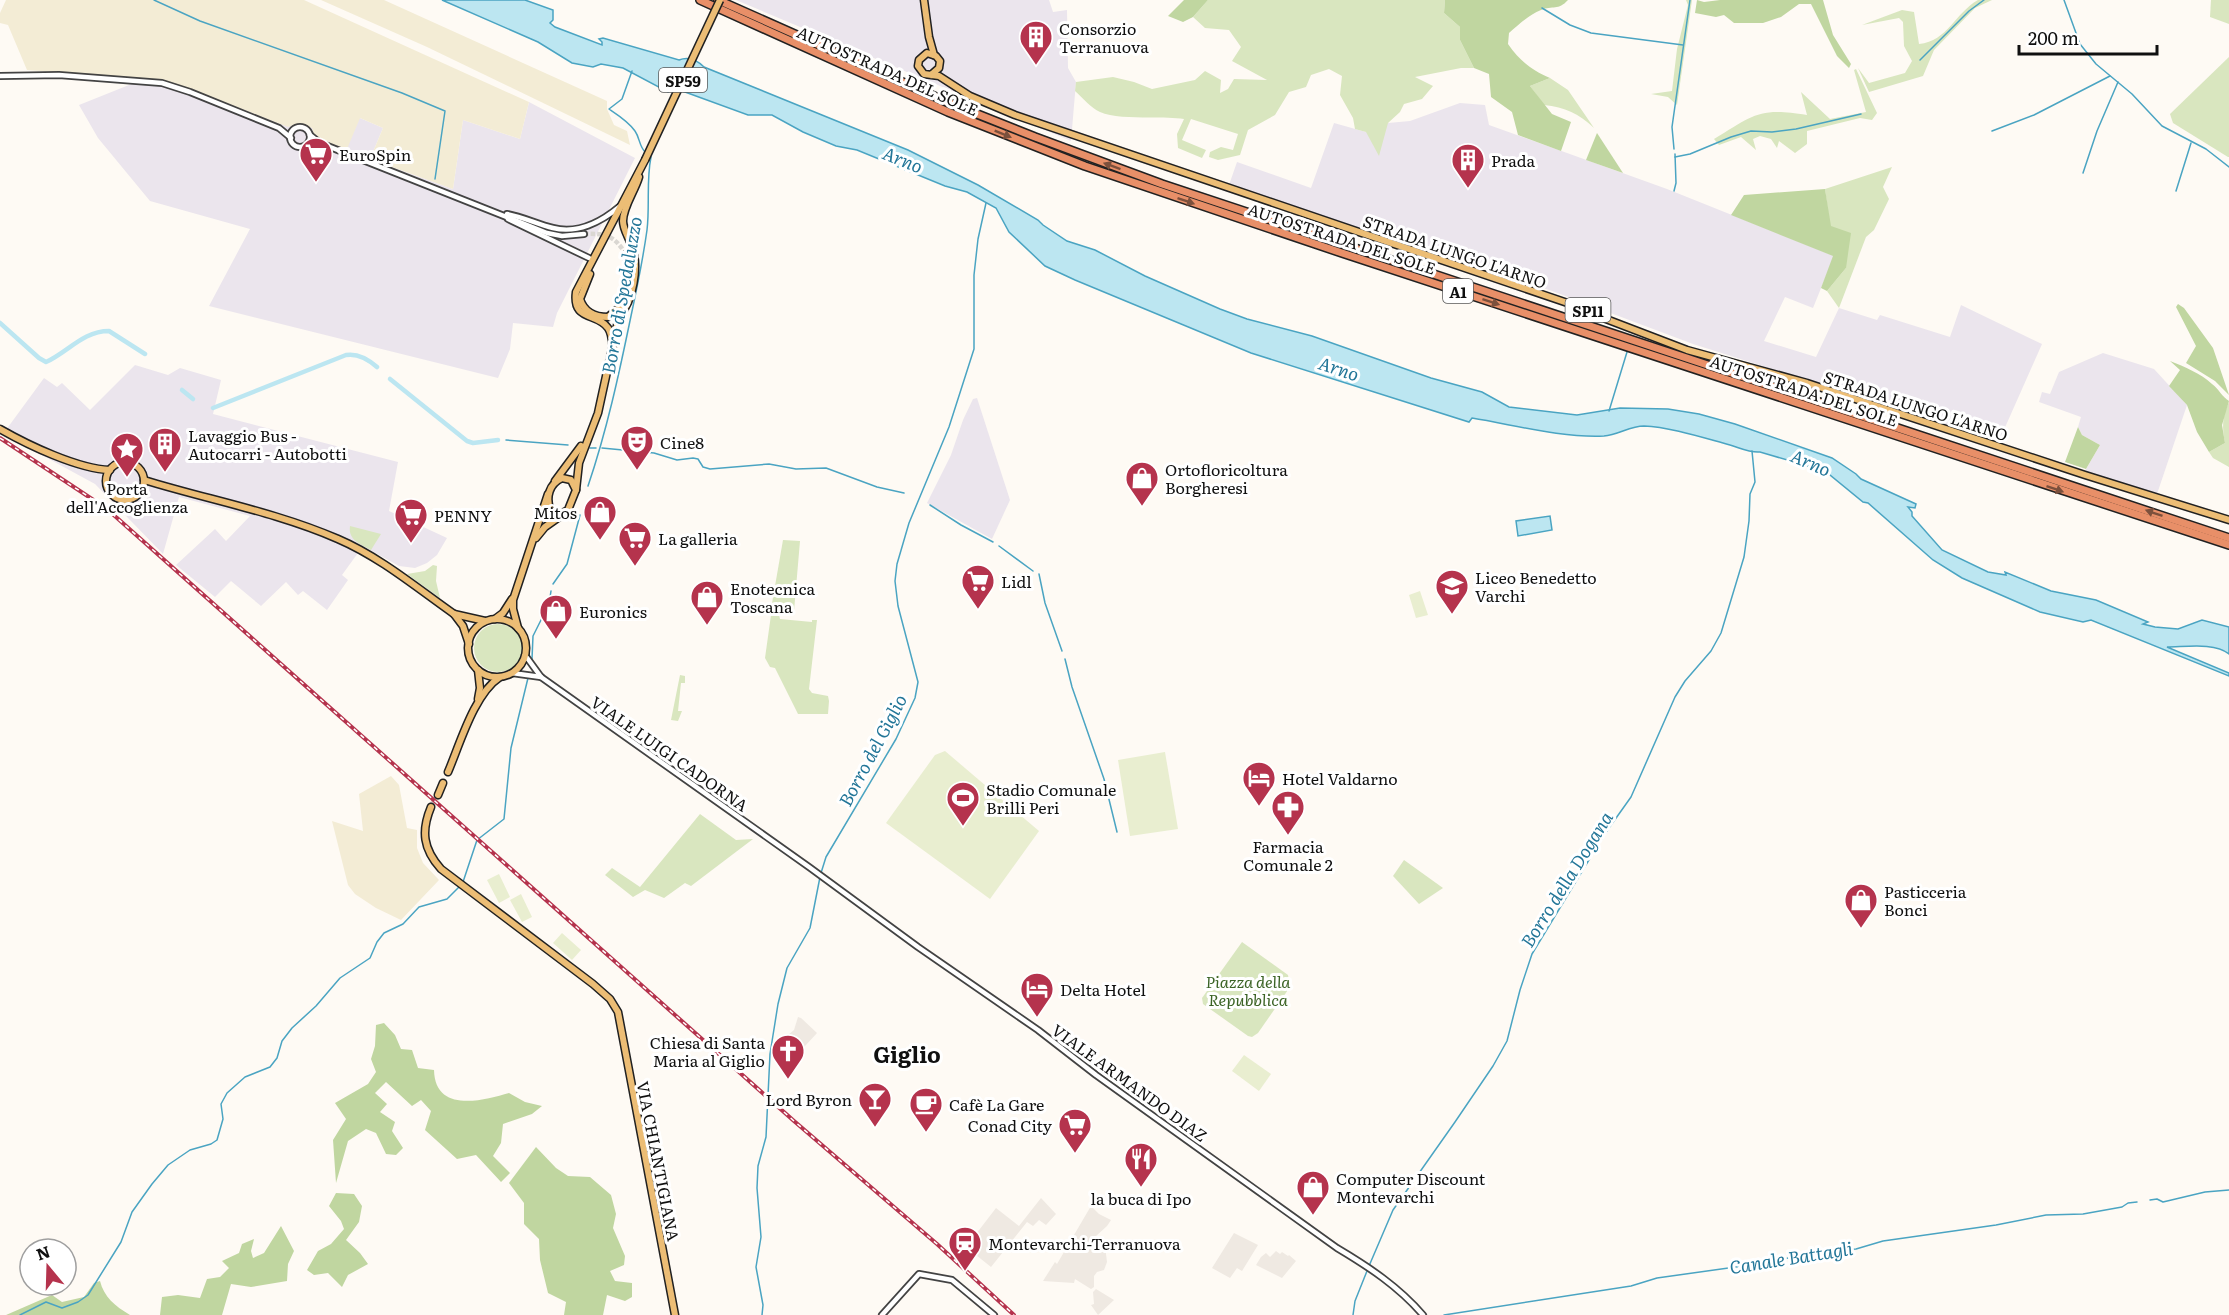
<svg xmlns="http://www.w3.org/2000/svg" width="2229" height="1315" viewBox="0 0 2229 1315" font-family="Literata,serif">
  <rect width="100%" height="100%" fill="#fefaf4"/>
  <g fill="#ebe5ed">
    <polygon points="736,0 1049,0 1053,12 1067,10 1068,68 1076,82 1071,141"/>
    <polygon points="144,79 161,80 185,86 312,128 360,118 383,128 370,159 453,189 463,120 520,139 529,102 635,158 557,313 553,327 513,323 510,349 498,378 209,306 250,229 150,201 98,138 79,105"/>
    <polygon points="1460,103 1485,105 1489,125 1667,189 1834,256 1813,308 1785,297 1764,341 1816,357 1839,308 1877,320 1880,315 1950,337 1961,305 2042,344 1999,441 1693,344 1552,291 1229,185 1237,162 1311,188 1334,123 1366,132 1388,123 1410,121"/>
    <polygon points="2103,353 2154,369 2187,405 2157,494 2085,471 2100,445 2082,435 2078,427 2081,417 2039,402 2042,392 2050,394 2059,372"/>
    <polygon points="135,365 168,375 180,368 221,380 213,414 398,462 389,511 447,538 437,555 427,563 415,568 399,566 363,546 342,575 348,580 327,610 303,591 298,595 286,582 261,606 231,581 215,597 176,565 215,529 226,541 250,516 179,497 163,554 95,484 3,434 44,378 57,387 62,383 90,410"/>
    <polygon points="977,398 1010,500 992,539 927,503 951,455 963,420 973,399"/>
  </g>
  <g fill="#f3ecd5">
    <polygon points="6,0 304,0 529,102 520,139 463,120 453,189 370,159 383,128 360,118 347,149 315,138 312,128 300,123 288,127 185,87 161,80 27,70 8,25 0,23 0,13"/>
    <polygon points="321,0 384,0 607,101 607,109 614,125 627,131 630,145 427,47"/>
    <polygon points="391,776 399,785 407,828 417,830 417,848 423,863 439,880 401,920 376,908 355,894 348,885 332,821 363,831 359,794"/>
  </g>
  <g fill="#d9e6bf">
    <path d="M1208,0H1445L1444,13L1460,27V40L1474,68H1461L1415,77L1433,86L1422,99L1404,104L1400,112L1388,123L1379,156L1366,132L1355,129L1353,118L1340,95L1342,76L1329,69L1311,75L1306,87L1289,92L1275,115L1248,130L1240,155L1218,160L1209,157L1210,152L1221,147L1233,150L1238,134L1191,119L1182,140L1206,150L1202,158L1178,148L1177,134L1184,119C1161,115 1119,121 1100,112C1091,108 1083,98 1075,91L1076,82L1113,77L1134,82L1152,89L1195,80L1205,71L1221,80L1220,93L1228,89L1234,79L1267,80L1232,61L1241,47L1229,30L1205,28L1193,17Z"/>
    <polygon points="1686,0 1692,0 1677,105 1668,97 1651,94 1672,91 1677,49 1688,5"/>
    <path d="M1978,0H1992L1975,8L1934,50L1923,76L1869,92L1858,68L1869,83L1905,73L1912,61L1904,46L1903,22L1899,18L1862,25L1902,10L1914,12L1919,44C1948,41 1955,13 1978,0Z"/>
    <polygon points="2211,0 2229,0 2229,24 2210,17"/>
    <polygon points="2229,57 2229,157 2228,157 2173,123 2170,114"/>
    <path d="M1856,69L1877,113L1872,120L1860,118L1807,131V144L1795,153L1779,141L1777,148L1771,139L1760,136L1753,139L1756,150L1741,137L1719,145L1714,139C1754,115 1758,107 1807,115L1801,92L1830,119L1866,112L1854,70Z"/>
    <path d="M1550,78L1568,90L1594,128C1579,114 1565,107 1544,105L1530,86Z"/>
    <polygon points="1892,167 1883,187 1889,199 1874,230 1866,237 1839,308 1827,291 1846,268 1830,226 1825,189"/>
    <path d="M2229,402V467L2213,458L2209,452L2225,443C2222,427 2222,417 2229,402Z"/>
    <path d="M350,526L381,534L371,550C360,544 348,540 350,526Z"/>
    <polygon points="783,540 800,541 794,611 771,609"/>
    <polygon points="433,565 437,566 436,581 440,598 407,574 425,571"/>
    <polygon points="771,615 779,615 780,619 812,622 812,620 817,620 809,689 812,693 828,696 829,701 828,714 798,714 775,668 770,667 765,658"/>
    <circle cx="498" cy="648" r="24"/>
    <polygon points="680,675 685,676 685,683 681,683 678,711 682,711 678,721 671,720"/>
    <polygon points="700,814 736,840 753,839 691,886 685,883 664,898 645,890 633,897 605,875 612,868 640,887"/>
    <polygon points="1404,860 1443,888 1419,904 1393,876"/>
    <polygon points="1242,942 1288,975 1290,987 1258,1033 1252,1037 1248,1036 1203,1004 1202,998"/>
  </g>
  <g fill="#c0d6a0">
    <polygon points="1184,0 1208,0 1193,17 1183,22 1168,16"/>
    <path d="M1445,0H1568C1558,11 1553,5 1541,10C1529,15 1519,24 1509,33L1508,44C1520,61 1531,70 1550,78L1530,86L1552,114L1571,122L1561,151L1518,135L1512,112L1491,97L1489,74L1474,68L1460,40V27L1444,13Z"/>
    <polygon points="1697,0 1704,2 1720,0 1823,0 1833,35 1851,64 1849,68 1837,56 1811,4 1799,4 1781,17 1763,23 1734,23 1724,15 1716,17 1695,13"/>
    <polygon points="1597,133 1623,173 1586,160"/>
    <polygon points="1825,189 1831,226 1851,233 1846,268 1827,291 1821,288 1833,256 1731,215 1744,195"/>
    <polygon points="2178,304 2184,308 2213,348 2229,395 2215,381 2186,363 2196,346 2176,307"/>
    <path d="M2170,361C2185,367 2200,373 2212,384C2219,389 2222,397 2229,401L2222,425L2225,443L2209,452L2197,432L2187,405L2169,386L2180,370Z"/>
    <polygon points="2078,427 2082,435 2100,445 2086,469 2065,462"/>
    <path d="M384,1023L395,1035L401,1049L412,1050L418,1068L434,1070C435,1113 482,1101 509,1093L525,1102L542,1106L532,1114L503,1124L501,1143L493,1156L510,1173L501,1182L476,1155L457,1159L425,1130L431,1111L421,1100L412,1106L386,1082L375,1093L387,1104L380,1112L395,1122L392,1131L403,1148L396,1155L386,1154L376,1133L366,1129L348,1141L336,1183L333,1140L346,1119L335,1103L368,1084L376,1072L371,1059L375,1046L376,1025Z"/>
    <polygon points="536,1147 556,1168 568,1176 590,1177 611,1195 616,1214 613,1228 625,1256 624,1265 610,1271 615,1281 632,1283 632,1297 625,1301 607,1295 603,1315 564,1315 566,1302 548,1293 540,1260 539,1239 524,1224 524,1203 509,1183"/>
    <polygon points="336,1193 354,1194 362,1206 359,1222 346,1240 360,1253 368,1264 348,1275 342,1287 328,1273 314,1275 307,1270 318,1251 331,1244 344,1229 341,1221 329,1206"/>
    <polygon points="281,1226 294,1251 288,1264 287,1281 251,1287 231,1284 222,1315 160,1315 162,1297 178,1295 200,1298 207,1279 220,1277 229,1268 222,1261 239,1253 242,1244 254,1239 251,1251 253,1258 264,1253"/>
    <path d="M100,1281C104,1297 115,1306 130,1315H0H6L52,1295L62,1302L84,1297L94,1283Z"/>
  </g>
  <g fill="#e9eed0">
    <polygon points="1420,591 1428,615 1416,618 1409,595"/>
    <polygon points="945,751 1039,831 990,899 886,823 935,755"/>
    <polygon points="1165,752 1178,829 1130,836 1118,760"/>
    <polygon points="499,874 510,897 499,903 487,880"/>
    <polygon points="521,894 532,917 522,922 510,900"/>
    <polygon points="562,933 581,950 572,960 553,943"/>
    <polygon points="1244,1055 1271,1074 1259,1091 1232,1071"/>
  </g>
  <g fill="#efe9e2">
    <polygon points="798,1017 801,1018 817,1033 794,1058 777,1044 794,1030"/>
    <polygon points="1041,1198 1056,1214 1046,1225 1039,1220 1033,1226 1027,1222 991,1267 966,1247 996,1208 1019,1226"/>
    <polygon points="1091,1206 1099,1214 1111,1220 1107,1226 1096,1236 1102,1246 1105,1246 1107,1262 1104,1270 1097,1272 1094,1276 1094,1287 1091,1289 1075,1279 1074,1283 1043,1281 1055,1262 1057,1264"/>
    <polygon points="1234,1233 1258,1245 1242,1271 1237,1268 1230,1278 1212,1268"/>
    <polygon points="1276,1251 1280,1254 1282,1252 1288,1256 1289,1255 1296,1261 1282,1278 1256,1265 1261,1257 1266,1253 1270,1257"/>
    <polygon points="1096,1289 1114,1300 1098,1315 1091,1305 1094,1304 1093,1292"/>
  </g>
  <g fill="#bce6f1" stroke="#4aa4c2" stroke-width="1.5">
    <path d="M442,0H525L553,10V20L550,23L555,27L602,45V42L599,39L603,38L679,60C689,56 697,60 704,67L908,150L978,185L1038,220L1043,225L1067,241L1095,250L1145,276L1220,309L1247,319L1312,336L1431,378L1482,392L1509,407L1577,415L1620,408L1668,409L1699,414L1735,424L1832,458L1856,474L1861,479L1916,504L1915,508L1908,507L1912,512V516L1942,550L1988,572L2006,575L2005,572L2051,591L2096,600L2148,622L2143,624L2155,627L2178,629L2202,620L2229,627V654C2215,642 2185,647 2167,647L2229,673V676L2091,620L2083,622L2040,612L1962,578L1933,560L1868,503L1863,502L1825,471L1760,452C1750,453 1740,448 1730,445C1704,438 1670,427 1644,426C1630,426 1618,435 1604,436C1561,438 1515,425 1472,418L1469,422L1251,353L1075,280L1045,266L1009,232L996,208L967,192L945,186L857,150L836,146L803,132L772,115H748L685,92L674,89L668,92L623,68L601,64L593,67L572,63L538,42Z"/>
    <polygon points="1550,516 1552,530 1518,536 1516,521"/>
  </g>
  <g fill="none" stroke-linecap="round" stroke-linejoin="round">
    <g stroke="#4aa4c2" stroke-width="1.5">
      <polyline points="154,0 200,21 402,93 445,111 435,179"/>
      <polyline points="2064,0 2080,44 2096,64 2132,94 2162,126 2206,149 2229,167"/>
      <polyline points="1542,8 1570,25 1591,33 1683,45"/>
      <polyline points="1920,60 1969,11 1984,0"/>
      <path d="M632,71L622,99L609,109C618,115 629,122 635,131C640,138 639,147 646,153"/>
      <polyline points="1992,131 2034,115 2110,76"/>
      <polyline points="1674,149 1672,127 1690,0"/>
      <polyline points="1675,157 1690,154 1731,137 1751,131 1772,132 1796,129 1861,114"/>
      <polyline points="2083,173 2097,131 2118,82"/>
      <polyline points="1674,191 1676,183 1675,154"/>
      <polyline points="2176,191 2191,143"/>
      <polyline points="1609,411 1627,352"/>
      <polyline points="506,440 568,445"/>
      <polyline points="590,448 596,448"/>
      <polyline points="602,448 654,453 677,460 693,458 698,459 703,467 710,469 769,464 796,469 826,468 877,487 904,493"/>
      <path d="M588,486C607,430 619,374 631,316C637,288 643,259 647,230C650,206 646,181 651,157L649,156"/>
      <polyline points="930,505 961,525 993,542"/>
      <polyline points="999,546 1033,571"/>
      <polyline points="1039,574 1045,603 1062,651"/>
      <polyline points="553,584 567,564 580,515"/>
      <polyline points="532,659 533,636 549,604 551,591"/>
      <polyline points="1065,659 1072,687 1104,779 1117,832"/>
      <polyline points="821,873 826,857 896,739 915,698 918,682 898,606 895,581 897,564 909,523 949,427 974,349 974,275 978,239 986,203"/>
      <polyline points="463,882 477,840 504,819 511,748 528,678"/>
      <polyline points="2150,1200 2157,1199 2163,1202 2205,1192 2229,1190"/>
      <polyline points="1369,1266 1393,1210 1455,1122 1493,1066 1507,1041 1520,990 1532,954 1604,835 1631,797 1675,697 1685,681 1711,651 1721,633 1744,557 1749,521 1750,494 1755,482 1752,451"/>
      <polyline points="20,1315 46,1302 62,1308 78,1302 88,1295 121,1242 132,1212 152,1184 168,1165 190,1150 211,1144 217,1140 223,1119 221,1104 227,1093 245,1077 270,1067 277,1058 282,1041 292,1028 316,1006 340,978 370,958 377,942 384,933 403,924 419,907 447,899 460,886"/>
      <polyline points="762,1315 763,1305 756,1267 761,1237 757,1188 758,1166 766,1137 770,1054 778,1004 787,968 810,928 820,877"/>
      <polyline points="1353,1315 1355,1301 1367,1271"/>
      <polyline points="1444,1315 1631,1286 1657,1278 1757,1264 1824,1251 1856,1249 1883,1241 1996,1225 2046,1215 2083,1214 2122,1207 2128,1203 2137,1202"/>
    </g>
    <g stroke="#bce6f1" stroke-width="4.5">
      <path d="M0,323L39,358L46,362C68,352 83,331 109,331L145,354"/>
      <polyline points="390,379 467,441 473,443 498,440"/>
      <polyline points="182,390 193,399"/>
      <path d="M213,408L346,355C358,353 368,359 377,367"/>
    </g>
    <path stroke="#dad7d2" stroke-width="4.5" stroke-dasharray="4.5 2" stroke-linecap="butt" d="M584,234C607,233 614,236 626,254"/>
    <polyline stroke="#dad7d2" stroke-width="6" stroke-dasharray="6 3" stroke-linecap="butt" points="431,807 438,795"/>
    <g stroke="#434343" stroke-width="8">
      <g id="minor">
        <polyline points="0,76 59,75 162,83 190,92 279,128 291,138"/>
        <circle cx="300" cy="137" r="10"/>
        <polyline points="310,135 320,143 547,233 562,236 584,234"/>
        <path d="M507,214C523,217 537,224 553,228C577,234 601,222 619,207"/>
        <polyline points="508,219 589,258"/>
        <polyline points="625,289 628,268 626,254"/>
        <path d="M525,655L541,677L809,867L918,947L1038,1030L1096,1075L1337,1248C1369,1267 1399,1287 1423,1315"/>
        <polyline points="512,673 541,677"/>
        <polyline points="882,1315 919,1274 952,1280 994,1315"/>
      </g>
    </g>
    <g stroke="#212121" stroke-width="9">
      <g id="major">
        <polyline points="924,0 929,37 934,55"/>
        <polyline points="931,75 939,68 940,61 936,56 927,53 919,60 918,66 924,74 939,76 970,96 1015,115 1597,313 1606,319 1687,350 1807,383 2085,475 2229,520"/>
        <path d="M590,274L580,299C584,312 594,317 608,317L620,307"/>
        <path d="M620,315C633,301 639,266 632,248C630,239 623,230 623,221C623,207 635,191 639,177"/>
        <path d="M613,352C612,344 613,335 608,328C597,312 572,322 576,292L645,160"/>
        <path d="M0,429C28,445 78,469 110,470"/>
        <circle cx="125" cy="481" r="19"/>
        <path d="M562,478L571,480L576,490L568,510L559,515L550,509C546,497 549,484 562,478Z"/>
        <path d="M144,480C209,500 276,512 338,539C380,557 417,588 454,614L463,626L469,644"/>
        <polyline points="555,481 581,446"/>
        <polyline points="576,490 579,463 598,413 625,289"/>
        <polyline points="536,538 545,527 562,515"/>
        <polyline points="454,614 485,621"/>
        <polyline points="495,619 503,613 512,599"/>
        <circle cx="497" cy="648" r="29"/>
        <polyline points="518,628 513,609 513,600 548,494"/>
        <polyline points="478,699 480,688 478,670"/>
        <path d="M448,772C460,744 474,694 500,677"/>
        <polyline points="438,795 443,783"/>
        <path d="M431,807C421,831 423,849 441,869L593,984L610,999L618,1012L675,1315"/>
      </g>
    </g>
    <g stroke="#212121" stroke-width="10">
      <g id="highway">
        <polyline points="700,0 948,112 1085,166 1342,253 2229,545"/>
        <polyline points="718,0 952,104 1035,137 1162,184 2229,538"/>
      </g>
    </g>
    <use href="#minor" stroke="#fff" stroke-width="4.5"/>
    <use href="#major" stroke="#ecbd75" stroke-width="6"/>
    <use href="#highway" stroke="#e88f68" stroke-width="7"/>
    <g stroke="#b5334d" stroke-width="4">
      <polyline id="rail" points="0,438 107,509 794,1121 937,1244 1014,1315"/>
    </g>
    <use href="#rail" stroke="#fff" stroke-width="1.5" stroke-dasharray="4.5" stroke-linecap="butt"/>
    <g stroke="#212121" stroke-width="9" stroke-linecap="butt">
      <polyline id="major-bridge" points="645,160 720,0"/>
    </g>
    <use href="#major-bridge" stroke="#ecbd75" stroke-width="6"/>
  </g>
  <defs><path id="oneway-solid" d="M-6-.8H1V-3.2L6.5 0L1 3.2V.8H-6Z" transform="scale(1.5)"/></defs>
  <g fill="#7c503c">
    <use href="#oneway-solid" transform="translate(1003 134) rotate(22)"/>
    <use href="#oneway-solid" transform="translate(1112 166) rotate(-160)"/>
    <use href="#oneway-solid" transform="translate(1186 201) rotate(19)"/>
    <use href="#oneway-solid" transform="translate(1491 302) rotate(18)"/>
    <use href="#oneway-solid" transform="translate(2055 489) rotate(19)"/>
    <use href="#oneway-solid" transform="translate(2154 513) rotate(-161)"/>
  </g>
  <defs>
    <g id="building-pin" transform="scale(1.725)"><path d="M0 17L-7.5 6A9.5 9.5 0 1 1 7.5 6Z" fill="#b5334d" stroke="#fff"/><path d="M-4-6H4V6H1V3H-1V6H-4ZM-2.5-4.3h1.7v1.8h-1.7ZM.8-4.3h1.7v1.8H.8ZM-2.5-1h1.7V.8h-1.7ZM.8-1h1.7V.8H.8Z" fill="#fff"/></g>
    <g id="supermarket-pin" transform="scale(1.725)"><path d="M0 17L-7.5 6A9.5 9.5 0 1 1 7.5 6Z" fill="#b5334d" stroke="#fff"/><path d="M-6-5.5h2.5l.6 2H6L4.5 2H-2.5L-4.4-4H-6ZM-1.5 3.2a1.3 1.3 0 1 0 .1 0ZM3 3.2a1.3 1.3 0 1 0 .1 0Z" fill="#fff"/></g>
    <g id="theatre-pin" transform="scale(1.725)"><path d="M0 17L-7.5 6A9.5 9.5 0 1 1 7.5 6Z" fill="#b5334d" stroke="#fff"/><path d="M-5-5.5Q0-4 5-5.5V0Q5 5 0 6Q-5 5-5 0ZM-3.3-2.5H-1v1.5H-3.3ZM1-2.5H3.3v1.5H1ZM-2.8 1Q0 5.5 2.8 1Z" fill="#fff"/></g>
    <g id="sight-pin" transform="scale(1.725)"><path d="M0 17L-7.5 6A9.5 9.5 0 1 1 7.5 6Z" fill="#b5334d" stroke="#fff"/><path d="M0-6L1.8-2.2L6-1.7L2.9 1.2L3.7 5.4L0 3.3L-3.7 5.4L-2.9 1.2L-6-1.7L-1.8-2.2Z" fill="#fff"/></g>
    <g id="shop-pin" transform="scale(1.725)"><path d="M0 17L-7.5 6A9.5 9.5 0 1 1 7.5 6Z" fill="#b5334d" stroke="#fff"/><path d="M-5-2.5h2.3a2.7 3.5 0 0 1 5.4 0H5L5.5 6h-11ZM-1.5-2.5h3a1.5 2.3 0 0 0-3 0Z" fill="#fff"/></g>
    <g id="school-pin" transform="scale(1.725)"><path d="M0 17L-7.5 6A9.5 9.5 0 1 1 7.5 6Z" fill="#b5334d" stroke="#fff"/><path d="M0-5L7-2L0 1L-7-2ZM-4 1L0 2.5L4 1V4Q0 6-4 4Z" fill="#fff"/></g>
    <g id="hotel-pin" transform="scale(1.725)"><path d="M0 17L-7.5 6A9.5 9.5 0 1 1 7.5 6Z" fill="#b5334d" stroke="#fff"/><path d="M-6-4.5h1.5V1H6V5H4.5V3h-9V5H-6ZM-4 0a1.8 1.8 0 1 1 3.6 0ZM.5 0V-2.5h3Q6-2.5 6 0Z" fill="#fff"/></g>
    <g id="stadium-pin" transform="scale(1.725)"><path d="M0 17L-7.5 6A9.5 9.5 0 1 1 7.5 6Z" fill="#b5334d" stroke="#fff"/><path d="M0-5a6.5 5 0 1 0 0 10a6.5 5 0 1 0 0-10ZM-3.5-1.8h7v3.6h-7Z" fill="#fff"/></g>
    <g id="pharmacy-pin" transform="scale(1.725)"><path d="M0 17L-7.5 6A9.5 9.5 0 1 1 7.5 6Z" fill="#b5334d" stroke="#fff"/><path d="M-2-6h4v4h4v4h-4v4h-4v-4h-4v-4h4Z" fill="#fff"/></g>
    <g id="church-pin" transform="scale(1.725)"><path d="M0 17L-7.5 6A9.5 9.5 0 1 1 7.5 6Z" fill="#b5334d" stroke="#fff"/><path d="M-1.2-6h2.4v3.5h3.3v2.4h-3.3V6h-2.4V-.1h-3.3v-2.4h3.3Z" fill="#fff"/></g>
    <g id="bar-pin" transform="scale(1.725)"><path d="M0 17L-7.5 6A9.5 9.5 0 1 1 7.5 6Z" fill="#b5334d" stroke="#fff"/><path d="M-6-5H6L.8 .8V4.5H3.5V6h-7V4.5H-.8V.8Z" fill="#fff"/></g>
    <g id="cafe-pin" transform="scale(1.725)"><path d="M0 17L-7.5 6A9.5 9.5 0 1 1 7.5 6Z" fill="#b5334d" stroke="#fff"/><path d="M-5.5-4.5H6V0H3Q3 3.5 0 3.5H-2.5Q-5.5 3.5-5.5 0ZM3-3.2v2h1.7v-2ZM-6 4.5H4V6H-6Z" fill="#fff"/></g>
    <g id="restaurant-pin" transform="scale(1.725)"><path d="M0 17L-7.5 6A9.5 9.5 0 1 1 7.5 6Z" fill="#b5334d" stroke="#fff"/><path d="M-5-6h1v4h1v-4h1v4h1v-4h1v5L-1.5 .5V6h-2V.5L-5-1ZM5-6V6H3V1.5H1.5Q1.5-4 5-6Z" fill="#fff"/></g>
    <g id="station-pin" transform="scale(1.725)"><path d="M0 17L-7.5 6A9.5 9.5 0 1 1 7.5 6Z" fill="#b5334d" stroke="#fff"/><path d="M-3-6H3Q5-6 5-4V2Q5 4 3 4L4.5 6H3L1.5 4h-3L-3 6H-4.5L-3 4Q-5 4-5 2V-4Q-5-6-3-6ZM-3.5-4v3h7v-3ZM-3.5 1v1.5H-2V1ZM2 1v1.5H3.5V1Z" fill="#fff"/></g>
  </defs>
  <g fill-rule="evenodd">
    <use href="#building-pin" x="1036" y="37"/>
    <use href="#supermarket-pin" x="316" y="154"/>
    <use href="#building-pin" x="1468" y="160"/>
    <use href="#theatre-pin" x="637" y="442"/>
    <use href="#building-pin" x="165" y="444"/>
    <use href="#sight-pin" x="127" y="449"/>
    <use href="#shop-pin" x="1142" y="478"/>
    <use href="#shop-pin" x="600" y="512"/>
    <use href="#supermarket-pin" x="411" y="515"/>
    <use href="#supermarket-pin" x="635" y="538"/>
    <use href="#supermarket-pin" x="978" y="581"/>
    <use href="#school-pin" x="1452" y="586"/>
    <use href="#shop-pin" x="707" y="597"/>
    <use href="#shop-pin" x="556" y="611"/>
    <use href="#hotel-pin" x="1259" y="778"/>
    <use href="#stadium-pin" x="963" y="798"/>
    <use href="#pharmacy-pin" x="1288" y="807"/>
    <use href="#shop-pin" x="1861" y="900"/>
    <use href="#hotel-pin" x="1037" y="989"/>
    <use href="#church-pin" x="788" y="1051"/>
    <use href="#bar-pin" x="875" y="1099"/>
    <use href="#cafe-pin" x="926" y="1104"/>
    <use href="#supermarket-pin" x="1075" y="1125"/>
    <use href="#restaurant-pin" x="1141" y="1159"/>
    <use href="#shop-pin" x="1313" y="1187"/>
    <use href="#station-pin" x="965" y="1243"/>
  </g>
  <g text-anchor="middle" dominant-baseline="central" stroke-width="6" stroke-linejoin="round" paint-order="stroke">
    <g fill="#fff" stroke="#585858" stroke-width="1.5">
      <rect x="659" y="68" width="48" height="24" rx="4.5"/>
      <rect x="1443" y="279" width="30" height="24" rx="4.5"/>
      <rect x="1565.5" y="298" width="45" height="24" rx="4.5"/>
    </g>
    <g font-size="15" font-weight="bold" fill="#101010">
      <text x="683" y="80">SP59</text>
      <text x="1458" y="291">A1</text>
      <text x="1588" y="310">SP11</text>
    </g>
    <g font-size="16" fill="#101010" stroke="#fff" text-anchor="start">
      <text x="1059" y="28">Consorzio<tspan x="1059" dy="18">Terranuova</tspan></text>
      <text x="339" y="154">EuroSpin</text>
      <text x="1491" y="160">Prada</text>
      <text x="188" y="435">Lavaggio Bus -<tspan x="188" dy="18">Autocarri - Autobotti</tspan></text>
      <text x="660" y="442">Cine8</text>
      <text x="1165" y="469">Ortofloricoltura<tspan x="1165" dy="18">Borgheresi</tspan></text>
      <text x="127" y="488" text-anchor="middle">Porta<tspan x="127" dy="18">dell'Accoglienza</tspan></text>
      <text x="577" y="512" text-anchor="end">Mitos</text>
      <text x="434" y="515">PENNY</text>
      <text x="658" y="538">La galleria</text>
      <text x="1475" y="577">Liceo Benedetto<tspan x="1475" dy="18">Varchi</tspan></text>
      <text x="1001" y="581">Lidl</text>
      <text x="730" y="588">Enotecnica<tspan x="730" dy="18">Toscana</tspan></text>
      <text x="579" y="611">Euronics</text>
      <text x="1282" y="778">Hotel Valdarno</text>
      <text x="986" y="789">Stadio Comunale<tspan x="986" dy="18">Brilli Peri</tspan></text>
      <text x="1288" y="846" text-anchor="middle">Farmacia<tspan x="1288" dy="18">Comunale 2</tspan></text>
      <text x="1884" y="891">Pasticceria<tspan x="1884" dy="18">Bonci</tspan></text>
      <text x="1060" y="989">Delta Hotel</text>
      <text x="765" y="1042" text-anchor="end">Chiesa di Santa<tspan x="765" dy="18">Maria al Giglio</tspan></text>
      <text x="852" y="1099" text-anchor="end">Lord Byron</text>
      <text x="949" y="1104">Cafè La Gare</text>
      <text x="1052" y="1125" text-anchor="end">Conad City</text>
      <text x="1336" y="1178">Computer Discount<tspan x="1336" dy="18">Montevarchi</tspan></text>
      <text x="1141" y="1198" text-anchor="middle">la buca di Ipo</text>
      <text x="988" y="1243">Montevarchi-Terranuova</text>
    </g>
    <g font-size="16" fill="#101010" stroke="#fff">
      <text transform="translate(888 70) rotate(24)">AUTOSTRADA DEL SOLE</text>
      <text transform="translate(1342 238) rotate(18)">AUTOSTRADA DEL SOLE</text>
      <text transform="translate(1455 251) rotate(19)">STRADA LUNGO L'ARNO</text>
      <text transform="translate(1804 390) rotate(18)">AUTOSTRADA DEL SOLE</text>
      <text transform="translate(1916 405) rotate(18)">STRADA LUNGO L'ARNO</text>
      <text transform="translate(670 753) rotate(35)">VIALE LUIGI CADORNA</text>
      <text transform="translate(1130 1082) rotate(36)">VIALE ARMANDO DIAZ</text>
      <text transform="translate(659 1161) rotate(79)">VIA CHIANTIGIANA</text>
    </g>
    <g font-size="16" font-style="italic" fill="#3b6325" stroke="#fff">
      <text x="1248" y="981">Piazza della<tspan x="1248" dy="18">Repubblica</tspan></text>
    </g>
    <g font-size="18" font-style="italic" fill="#237698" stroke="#fff">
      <text transform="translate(903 159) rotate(22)">Arno</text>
      <text transform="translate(621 295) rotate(-80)">Borro di Spedaluzzo</text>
      <text transform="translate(1339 368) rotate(18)">Arno</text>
      <text transform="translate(1811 462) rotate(23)">Arno</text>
      <text transform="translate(872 750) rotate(-62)">Borro del Giglio</text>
      <text transform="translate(1566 879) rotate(-58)">Borro della Dogana</text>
      <text transform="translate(1791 1257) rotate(-9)">Canale Battagli</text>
    </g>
    <g font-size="22" font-weight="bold" fill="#101010" stroke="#fff">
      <text x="907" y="1053">Giglio</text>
    </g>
  </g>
  <g transform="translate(48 1267) rotate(341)"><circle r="28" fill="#ffffff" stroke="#9f9f9f" stroke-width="1.5"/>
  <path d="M0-4.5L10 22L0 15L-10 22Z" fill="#b5334d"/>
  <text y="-9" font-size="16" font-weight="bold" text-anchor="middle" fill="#101010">N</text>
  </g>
  <path d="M2019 45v9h138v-9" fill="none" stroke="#101010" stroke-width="3"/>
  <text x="2028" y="45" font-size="18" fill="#101010" stroke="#ffffff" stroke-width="4.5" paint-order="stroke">200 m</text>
</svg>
